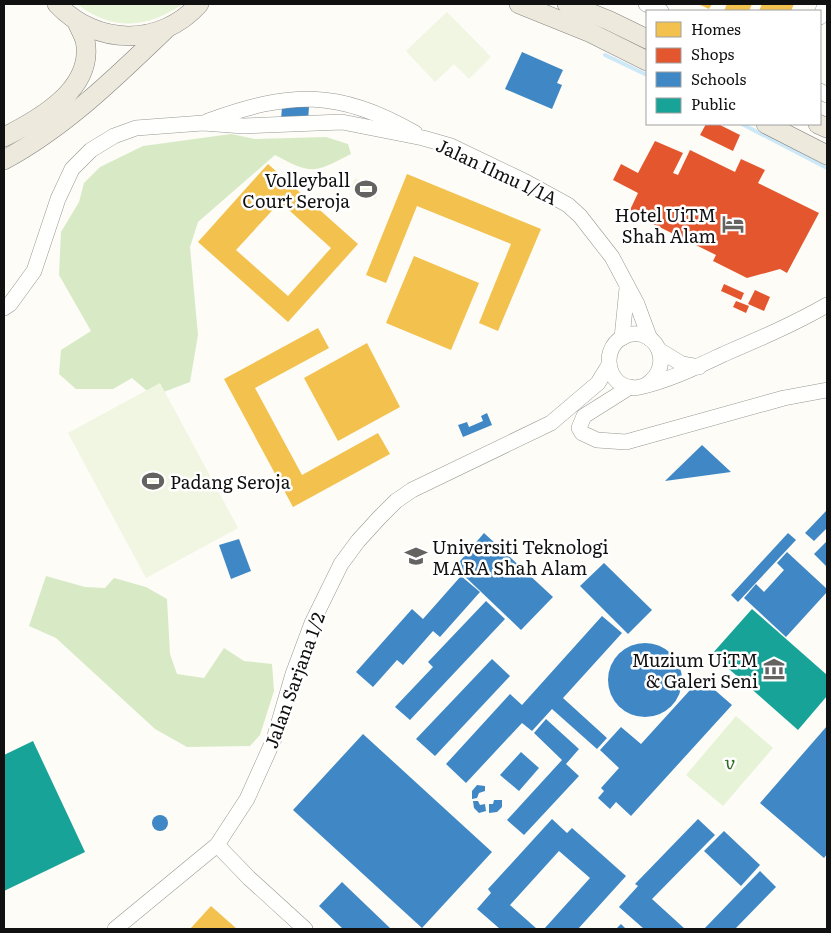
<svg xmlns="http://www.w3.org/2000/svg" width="831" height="933" viewBox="0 0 831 933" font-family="Literata,serif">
  <rect width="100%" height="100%" fill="#fdfcf7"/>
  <g fill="#e7f3d7">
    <path d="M77,4H183C147,28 113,32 77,4Z"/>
    <polygon points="736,716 773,748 723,806 686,775"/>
  </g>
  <g fill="#d8eac5">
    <path d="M231,134L255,139L326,137L348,144L351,154C314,173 312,175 275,155L198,222L190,247L198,335L190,382L153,396L132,378L113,389H76L59,374L61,350L91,331L59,275L61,232L79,202L84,183L100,167L143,146Z"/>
    <polygon points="46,576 85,587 105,588 114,578 146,587 167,599 170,654 177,674 204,678 224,648 244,661 272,664 274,691 260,735 250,746 187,747 155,729 56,638 29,626"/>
  </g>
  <g fill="#f0f6e1">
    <polygon points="447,12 491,57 469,79 454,64 435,82 406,51"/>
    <polygon points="355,178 380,188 376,199 351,189"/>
    <polygon points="160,383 238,528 146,578 68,433"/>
  </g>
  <g fill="#f2c14e" fill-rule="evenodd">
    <polygon points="698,4 712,4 709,9"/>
    <polygon points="727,4 752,4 749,11 724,11"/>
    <polygon points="762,4 794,4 791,11 759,11"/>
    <path d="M268,164L358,244L288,322L198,242ZM280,202L331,248L288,296L236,250Z"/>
    <polygon points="407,174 541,229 498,331 479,323 511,244 417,206 386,283 366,275"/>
    <polygon points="414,256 479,283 451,350 386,323"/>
    <polygon points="318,328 329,348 255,388 302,475 378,433 390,454 293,507 224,379"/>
    <polygon points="367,343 400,407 338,441 304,378"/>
    <polygon points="211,906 237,929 190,929"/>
  </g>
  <g fill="#e4572e">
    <polygon points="706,124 718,124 740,135 733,151 700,135"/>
    <polygon points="655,141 683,153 673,173 678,175 690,150 735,172 741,159 765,170 758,183 819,213 787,273 780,269 747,278 713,261 716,255 629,212 638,193 613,180 621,164 638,173"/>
    <polygon points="724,284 744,293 741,300 721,291"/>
    <polygon points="755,290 770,297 764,311 748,304"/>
    <polygon points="736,301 749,306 746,313 733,307"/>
  </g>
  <g fill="#3f88c5">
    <polygon points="522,52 563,70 557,83 562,85 552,109 505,89"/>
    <polygon points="282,106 309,106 308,121 281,121"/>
    <polygon points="487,413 492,425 463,437 458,425 467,422 469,427 483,421 481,416"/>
    <polygon points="702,445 731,472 665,481"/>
    <polygon points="827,510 827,528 814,541 805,533"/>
    <polygon points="484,533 553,597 521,630 455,567"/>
    <polygon points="788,533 796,540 738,602 731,595"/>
    <polygon points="239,539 251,571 231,579 219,545"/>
    <polygon points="827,541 827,567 814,554"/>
    <polygon points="787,552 827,589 827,592 786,637 744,598 756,584 764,592 784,570 777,563"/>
    <polygon points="604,563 652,610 628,634 580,586"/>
    <polygon points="461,576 480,592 440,637 433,631 403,665 397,660 373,687 356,672 412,609 423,619"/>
    <polygon points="486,601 505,619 410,720 395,707 433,667 428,662"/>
    <polygon points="602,616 622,633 563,698 607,738 597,749 552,709 532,731 522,723 466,783 446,764 510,694 522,705"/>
    <circle cx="645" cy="680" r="37"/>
    <polygon points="492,659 510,676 435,756 416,739"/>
    <polygon points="701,678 732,705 631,816 616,802 610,809 598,798 604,791 601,788 619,768 600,750 621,727 641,744"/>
    <polygon points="546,719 579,749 566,764 579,776 524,835 507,820 562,760 534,733"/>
    <polygon points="827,726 827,854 824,858 760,803"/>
    <polygon points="363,734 492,852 422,928 293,810"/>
    <polygon points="521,752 539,768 519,791 500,775"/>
    <polygon points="477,785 485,786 485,791 479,793 477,798 472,799 472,791"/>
    <polygon points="494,800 502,800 502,807 497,812 489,813 489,804 493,804"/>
    <polygon points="473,801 478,801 480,805 485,804 486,811 479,813 474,808"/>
    <circle cx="160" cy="823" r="8"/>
    <polygon points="552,819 567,833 572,828 626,876 578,929 544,929 590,878 559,851 510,905 537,929 500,929 477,909 491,893 488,889"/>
    <polygon points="698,819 715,835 652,899 685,929 644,929 619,907 638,886 635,884"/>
    <polygon points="724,831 760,865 741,886 704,851"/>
    <polygon points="760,871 776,887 735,929 704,929"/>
    <polygon points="342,882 391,929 343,929 319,906"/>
    <polygon points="621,924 626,929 616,929"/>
  </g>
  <g fill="#17a398">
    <polygon points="752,609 827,675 827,696 798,730 712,654"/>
    <polygon points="33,741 85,852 4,891 4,755"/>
  </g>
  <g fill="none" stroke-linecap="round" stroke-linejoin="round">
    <g stroke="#cde8f7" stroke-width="4">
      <polyline points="605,55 647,75"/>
      <polyline points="742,124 827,168"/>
    </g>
    <g stroke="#979795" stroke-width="16">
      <g id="minor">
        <polyline points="646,4 661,11"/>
        <polyline points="820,17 826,4"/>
        <polyline points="820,91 827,95"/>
        <path d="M208,121C290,91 338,89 415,133"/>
        <polyline points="4,308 10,304 34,271 58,199 72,169 91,150 114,136 136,128 203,123 244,126 342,122 423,138 451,146 526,182 568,205 580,216 612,257 637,304 650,339"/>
        <polyline points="622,338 627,288"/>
        <polyline points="659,350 682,364 699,367"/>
        <path d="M646,385C677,365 654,322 623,337C597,351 610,394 640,387C670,380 696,367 724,354C759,339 794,324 827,305"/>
        <polyline points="630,387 584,416 579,428 582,433 597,440 626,442 784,398 827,390"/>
        <polyline points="217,845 249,878 305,929"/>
        <polyline points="115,929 217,845 247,799 274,739 293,674 312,623 341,564 358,541 379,518 396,501 412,490 551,423 598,383 609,365"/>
      </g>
    </g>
    <g stroke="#858482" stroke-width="20">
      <g id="major">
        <path d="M57,4C96,46 161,47 199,4"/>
        <polyline points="519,4 591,33 647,61"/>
        <polyline points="567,4 608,20 647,39"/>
        <polyline points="766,124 827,155"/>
        <polyline points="818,124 827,128"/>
        <path d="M4,137C40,119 95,88 85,40C83,34 79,27 77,22"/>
        <path d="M4,160C65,127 115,78 165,30"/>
      </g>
    </g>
    <use href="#minor" stroke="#fffffe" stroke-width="15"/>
    <use href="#major" stroke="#ede9dc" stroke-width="19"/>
  </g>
  <defs>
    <g id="stadium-bare" transform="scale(1.725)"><path d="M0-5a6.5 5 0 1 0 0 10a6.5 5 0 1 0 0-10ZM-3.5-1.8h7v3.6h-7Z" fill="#646362" stroke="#fff" stroke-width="2.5" paint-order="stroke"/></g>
    <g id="hotel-bare" transform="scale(1.725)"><path d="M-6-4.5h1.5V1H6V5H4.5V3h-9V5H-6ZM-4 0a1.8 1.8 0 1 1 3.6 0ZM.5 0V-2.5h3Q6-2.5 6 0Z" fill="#646362" stroke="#fff" stroke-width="2.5" paint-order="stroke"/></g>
    <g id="university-bare" transform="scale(1.725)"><path d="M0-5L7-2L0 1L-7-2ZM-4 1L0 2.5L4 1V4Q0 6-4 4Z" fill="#646362" stroke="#fff" stroke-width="2.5" paint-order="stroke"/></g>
    <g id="museum-bare" transform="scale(1.725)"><path d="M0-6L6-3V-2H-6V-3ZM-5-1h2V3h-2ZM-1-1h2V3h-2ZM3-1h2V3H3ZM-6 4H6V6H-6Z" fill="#646362" stroke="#fff" stroke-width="2.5" paint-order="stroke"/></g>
  </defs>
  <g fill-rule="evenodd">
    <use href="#stadium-bare" x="366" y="189"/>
    <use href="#hotel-bare" x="733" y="224"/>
    <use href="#stadium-bare" x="153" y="481"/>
    <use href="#university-bare" x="416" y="556"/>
    <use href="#museum-bare" x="774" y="669"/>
  </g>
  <g text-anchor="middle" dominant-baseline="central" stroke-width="5" stroke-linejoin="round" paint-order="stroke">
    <g font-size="18" fill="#111" stroke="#fff">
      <text transform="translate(497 171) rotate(25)">Jalan Ilmu 1/1A</text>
      <text transform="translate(294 680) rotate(-70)">Jalan Sarjana 1/2</text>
    </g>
    <g font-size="18" fill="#111" stroke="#fff" text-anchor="end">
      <text x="350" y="179">Volleyball<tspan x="350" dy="21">Court Seroja</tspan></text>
      <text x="716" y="214">Hotel UiTM<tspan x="716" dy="21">Shah Alam</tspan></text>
      <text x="170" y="481" text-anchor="start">Padang Seroja</text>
      <text x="432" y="546" text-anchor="start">Universiti Teknologi<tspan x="432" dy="21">MARA Shah Alam</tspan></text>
      <text x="758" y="659">Muzium UiTM<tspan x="758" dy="21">&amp; Galeri Seni</tspan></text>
    </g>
    <g font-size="18" font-style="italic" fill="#2f6b1f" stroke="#fff">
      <text x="730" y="761">v</text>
    </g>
  </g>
  <rect width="831" height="933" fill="none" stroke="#111111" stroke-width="10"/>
  <rect x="646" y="10" width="175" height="115" fill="#ffffff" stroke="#a0a0a0"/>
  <rect x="656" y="22" width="25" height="15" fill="#f2c14e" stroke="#a0a0a0"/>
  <text x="691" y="35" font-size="15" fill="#111111">Homes</text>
  <rect x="656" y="48" width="25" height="15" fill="#e4572e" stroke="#a0a0a0"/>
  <text x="691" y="60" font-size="15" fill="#111111">Shops</text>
  <rect x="656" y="72" width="25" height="15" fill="#3f88c5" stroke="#a0a0a0"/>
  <text x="691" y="85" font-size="15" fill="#111111">Schools</text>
  <rect x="656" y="98" width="25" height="15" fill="#17a398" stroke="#a0a0a0"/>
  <text x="691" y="110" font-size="15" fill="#111111">Public</text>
</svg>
